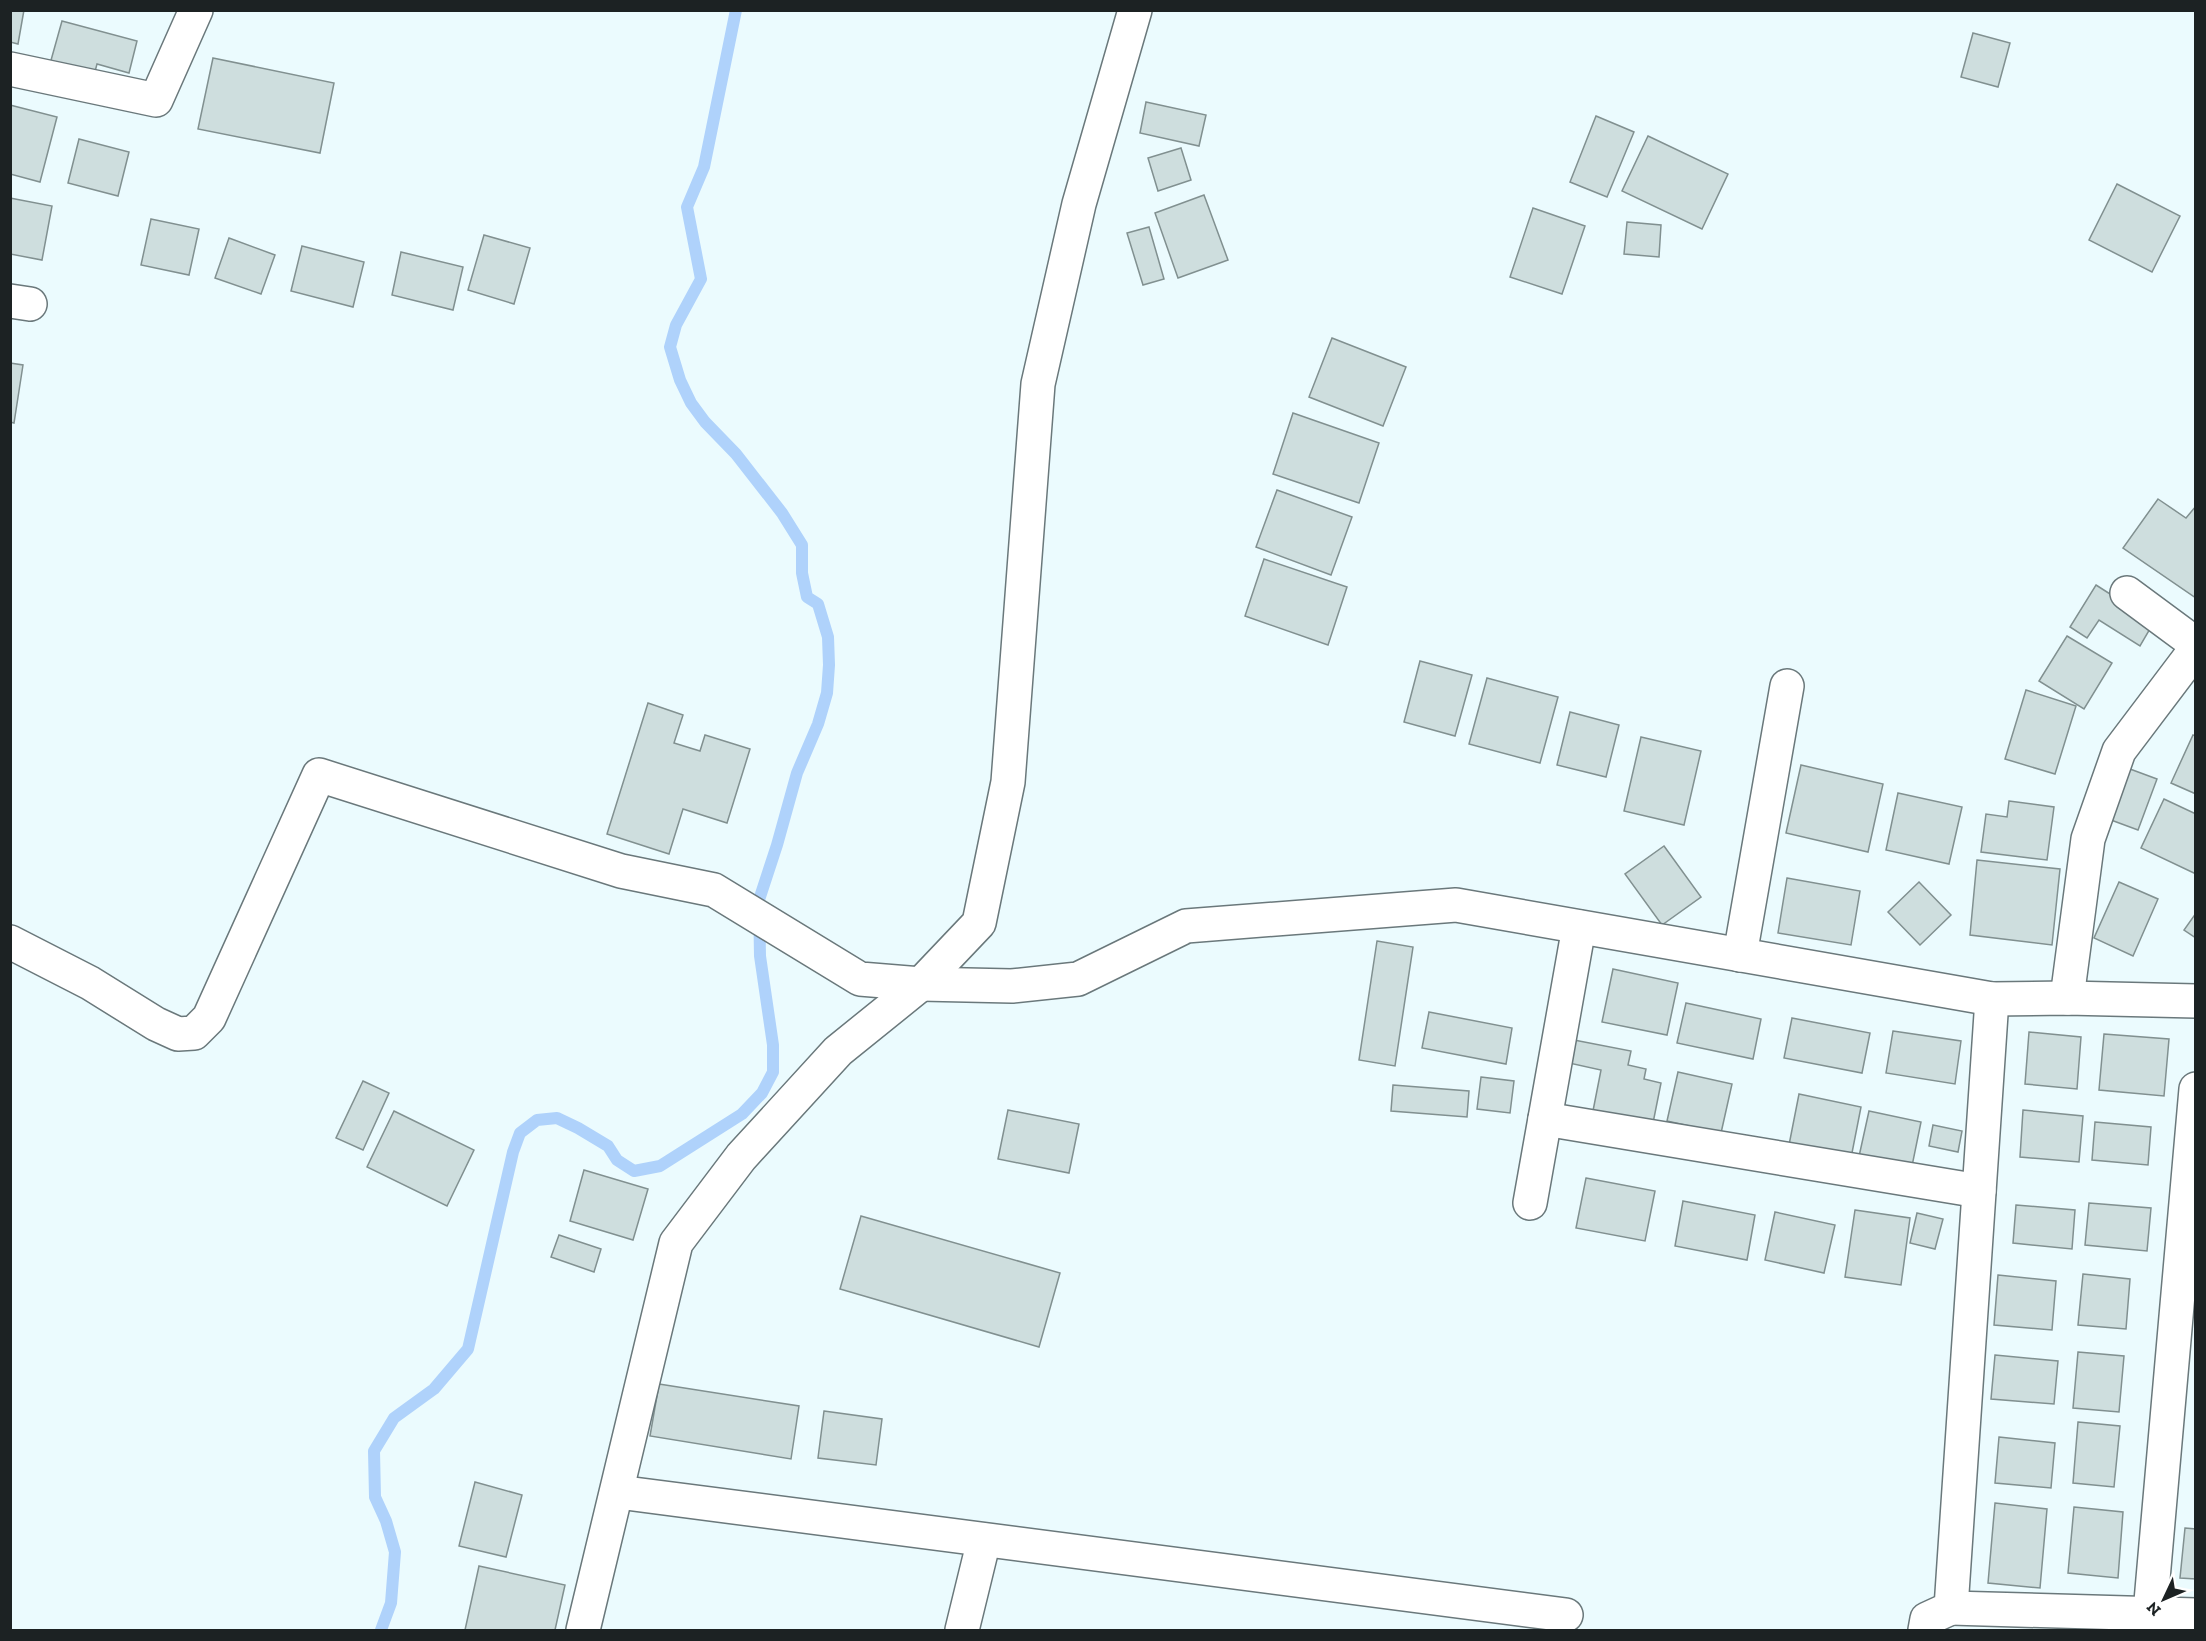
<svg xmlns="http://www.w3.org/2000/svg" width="2206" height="1641" viewBox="0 0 2206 1641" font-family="'Zilla Slab',serif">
  <rect width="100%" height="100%" fill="#ebfbfe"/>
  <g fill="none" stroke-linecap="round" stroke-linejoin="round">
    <polyline stroke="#afd2fb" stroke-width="12" points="381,1630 391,1603 395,1552 386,1521 375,1497 374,1451 394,1418 434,1389 468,1349 513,1152 520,1133 537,1120 557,1118 578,1128 608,1146 617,1160 634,1171 660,1166 742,1114 762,1093 773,1072 773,1045 760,956 759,900 777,845 797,773 818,724 827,693 829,665 828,637 818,604 807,597 802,573 802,545 782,513 736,454 705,422 691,403 680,380 670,347 676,325 701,279 687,207 704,167 736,10"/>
  </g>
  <g fill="#cedede" stroke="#819090" stroke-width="1.5">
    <polygon points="10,10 24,10 18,44 10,42"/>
    <polygon points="62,21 137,41 129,73 97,64 92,83 48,71"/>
    <polygon points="1973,33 2010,43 1998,87 1961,77"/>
    <polygon points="213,58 334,83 320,153 198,129"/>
    <polygon points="1146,102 1206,115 1199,146 1140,133"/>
    <polygon points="10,105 57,117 40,182 10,174"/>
    <polygon points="1596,116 1634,132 1607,197 1570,182"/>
    <polygon points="1648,136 1728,174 1702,229 1622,191"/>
    <polygon points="79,139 129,152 118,196 68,183"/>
    <polygon points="1181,148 1191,180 1158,191 1148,158"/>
    <polygon points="2117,184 2180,216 2152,272 2089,240"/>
    <polygon points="1204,195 1228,260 1178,278 1155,213"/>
    <polygon points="10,198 52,206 42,260 10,254"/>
    <polygon points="1533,208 1585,226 1562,294 1510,277"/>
    <polygon points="151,219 199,229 189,275 141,265"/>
    <polygon points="1627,222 1661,225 1659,257 1624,254"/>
    <polygon points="1149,227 1164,279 1143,285 1127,233"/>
    <polygon points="484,235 530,248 514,304 468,290"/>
    <polygon points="229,238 275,255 261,294 215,278"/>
    <polygon points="302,246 364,262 353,307 291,291"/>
    <polygon points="401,252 463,267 453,310 392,295"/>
    <polygon points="1332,338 1406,367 1383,426 1309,397"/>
    <polygon points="10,363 23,365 14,423 10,422"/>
    <polygon points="1293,413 1379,443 1359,503 1273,474"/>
    <polygon points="1277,490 1352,517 1331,575 1256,547"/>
    <polygon points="2158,499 2186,518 2196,506 2196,598 2123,548"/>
    <polygon points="1264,559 1347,587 1328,645 1245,616"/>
    <polygon points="2096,585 2154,622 2140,646 2099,620 2087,638 2070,627"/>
    <polygon points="2067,636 2112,663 2084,709 2039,681"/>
    <polygon points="1420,661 1472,675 1455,736 1404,722"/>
    <polygon points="1487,678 1558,697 1540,763 1469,744"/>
    <polygon points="2026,690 2076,706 2055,774 2005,759"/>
    <polygon points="648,703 683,715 674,743 700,751 705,735 750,749 727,823 683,809 669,854 607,834"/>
    <polygon points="1570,712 1619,725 1606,777 1557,765"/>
    <polygon points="2193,735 2196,736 2196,794 2171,783"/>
    <polygon points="1641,737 1701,751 1684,825 1624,811"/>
    <polygon points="1801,765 1883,784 1868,852 1786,833"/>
    <polygon points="2130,769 2157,779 2138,830 2111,820"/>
    <polygon points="1898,793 1962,807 1949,864 1886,850"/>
    <polygon points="2164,799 2196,814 2196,874 2141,848"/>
    <polygon points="2009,801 2054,807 2047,860 1981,852 1986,814 2007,817"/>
    <polygon points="1664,846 1701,897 1662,925 1625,874"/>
    <polygon points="1977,860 2060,869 2052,945 1970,935"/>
    <polygon points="1787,878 1860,891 1851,945 1778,933"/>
    <polygon points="1919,882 1951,915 1920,945 1888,912"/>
    <polygon points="2119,882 2158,899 2133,956 2094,938"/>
    <polygon points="2196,913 2196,938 2184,930"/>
    <polygon points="1377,941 1413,947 1395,1066 1359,1060"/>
    <polygon points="1613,969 1678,983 1667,1035 1602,1022"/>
    <polygon points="1686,1003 1761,1019 1753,1059 1677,1043"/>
    <polygon points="1429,1012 1512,1028 1506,1064 1422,1048"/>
    <polygon points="1792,1018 1870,1033 1862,1073 1784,1058"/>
    <polygon points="1893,1031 1961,1041 1955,1084 1886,1073"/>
    <polygon points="2029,1032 2081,1037 2077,1089 2025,1084"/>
    <polygon points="2104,1034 2169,1039 2164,1096 2099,1090"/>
    <polygon points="1574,1040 1631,1051 1628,1065 1646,1069 1644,1079 1661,1083 1652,1128 1592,1116 1601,1070 1569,1063"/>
    <polygon points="1678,1072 1732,1084 1721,1133 1667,1121"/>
    <polygon points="1481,1077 1514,1081 1510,1113 1477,1109"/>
    <polygon points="363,1081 389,1093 363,1150 336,1138"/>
    <polygon points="1393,1085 1469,1091 1467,1117 1391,1111"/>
    <polygon points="1799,1094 1861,1107 1851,1158 1789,1145"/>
    <polygon points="1008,1110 1079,1124 1069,1173 998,1159"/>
    <polygon points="2023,1110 2083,1116 2079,1162 2020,1157"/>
    <polygon points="394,1111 474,1150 447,1206 367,1167"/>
    <polygon points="1869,1111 1921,1122 1911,1171 1858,1161"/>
    <polygon points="2095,1122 2151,1127 2148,1165 2092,1160"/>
    <polygon points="1933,1125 1962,1131 1958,1152 1929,1146"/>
    <polygon points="584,1170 648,1189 633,1240 570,1221"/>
    <polygon points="1586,1178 1655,1191 1645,1241 1576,1228"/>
    <polygon points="1683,1201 1755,1215 1747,1260 1675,1246"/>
    <polygon points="2089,1203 2151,1208 2147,1251 2085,1245"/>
    <polygon points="2016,1205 2075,1210 2072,1249 2013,1243"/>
    <polygon points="1855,1210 1910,1218 1901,1285 1845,1277"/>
    <polygon points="1775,1212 1835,1225 1824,1273 1765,1260"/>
    <polygon points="1917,1213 1943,1219 1935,1249 1910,1243"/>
    <polygon points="861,1216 1060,1273 1039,1347 840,1289"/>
    <polygon points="559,1235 601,1249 594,1272 551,1257"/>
    <polygon points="2083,1274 2130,1279 2126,1329 2078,1325"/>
    <polygon points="1998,1275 2056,1281 2052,1330 1994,1325"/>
    <polygon points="2078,1352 2124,1356 2119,1412 2073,1408"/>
    <polygon points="1995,1355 2058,1361 2054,1404 1991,1399"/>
    <polygon points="659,1384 799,1406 791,1459 650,1436"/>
    <polygon points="824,1411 882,1419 876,1465 818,1458"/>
    <polygon points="2078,1422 2120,1426 2114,1487 2073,1483"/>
    <polygon points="1999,1437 2055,1443 2051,1488 1995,1483"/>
    <polygon points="475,1482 522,1495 506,1557 459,1546"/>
    <polygon points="1995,1503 2047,1509 2040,1588 1988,1583"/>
    <polygon points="2074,1507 2123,1512 2118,1578 2068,1573"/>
    <polygon points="2185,1528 2196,1529 2196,1579 2180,1578"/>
    <polygon points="479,1566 565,1585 555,1630 465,1630"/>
  </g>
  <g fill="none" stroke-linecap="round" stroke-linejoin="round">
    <g stroke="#6a787b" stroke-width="36">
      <g id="minor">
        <polyline points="10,69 156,100 196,10"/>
        <polyline points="10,301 30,304"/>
        <polyline points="2127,593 2196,644"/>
        <polyline points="10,942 90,983 156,1024 178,1034 194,1033 209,1018 319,775 621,871 714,890 860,979 921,984 1012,986 1078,979 1186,926 1456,905 1992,999 2067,998 2196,1001"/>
        <polyline points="1740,955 1787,686"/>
        <polyline points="2067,998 2088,839 2119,751 2196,649"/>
        <polyline points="1545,1119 1979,1191"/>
        <polyline points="1530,1203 1579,927"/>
        <polyline points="618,1492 1566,1615"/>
        <polyline points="1951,1608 2196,1615"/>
        <polyline points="2150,1613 2196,1089"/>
        <polyline points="583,1630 676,1243 741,1157 838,1051 921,984 979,923 1008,782 1038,384 1079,204 1135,10"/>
        <polyline points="962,1630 984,1540"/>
        <polyline points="1925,1630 1927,1619 1951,1608 1992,999"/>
      </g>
    </g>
    <use href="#minor" stroke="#fff" stroke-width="33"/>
  </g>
  <rect width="2206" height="1641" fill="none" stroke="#1c2223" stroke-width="24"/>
  <g transform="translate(2164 1599) rotate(226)" stroke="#ffffff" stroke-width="4.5" paint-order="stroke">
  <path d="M0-4.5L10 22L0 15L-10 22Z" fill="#1c2223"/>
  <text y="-9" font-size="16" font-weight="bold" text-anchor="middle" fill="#1c2223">N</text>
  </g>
</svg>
